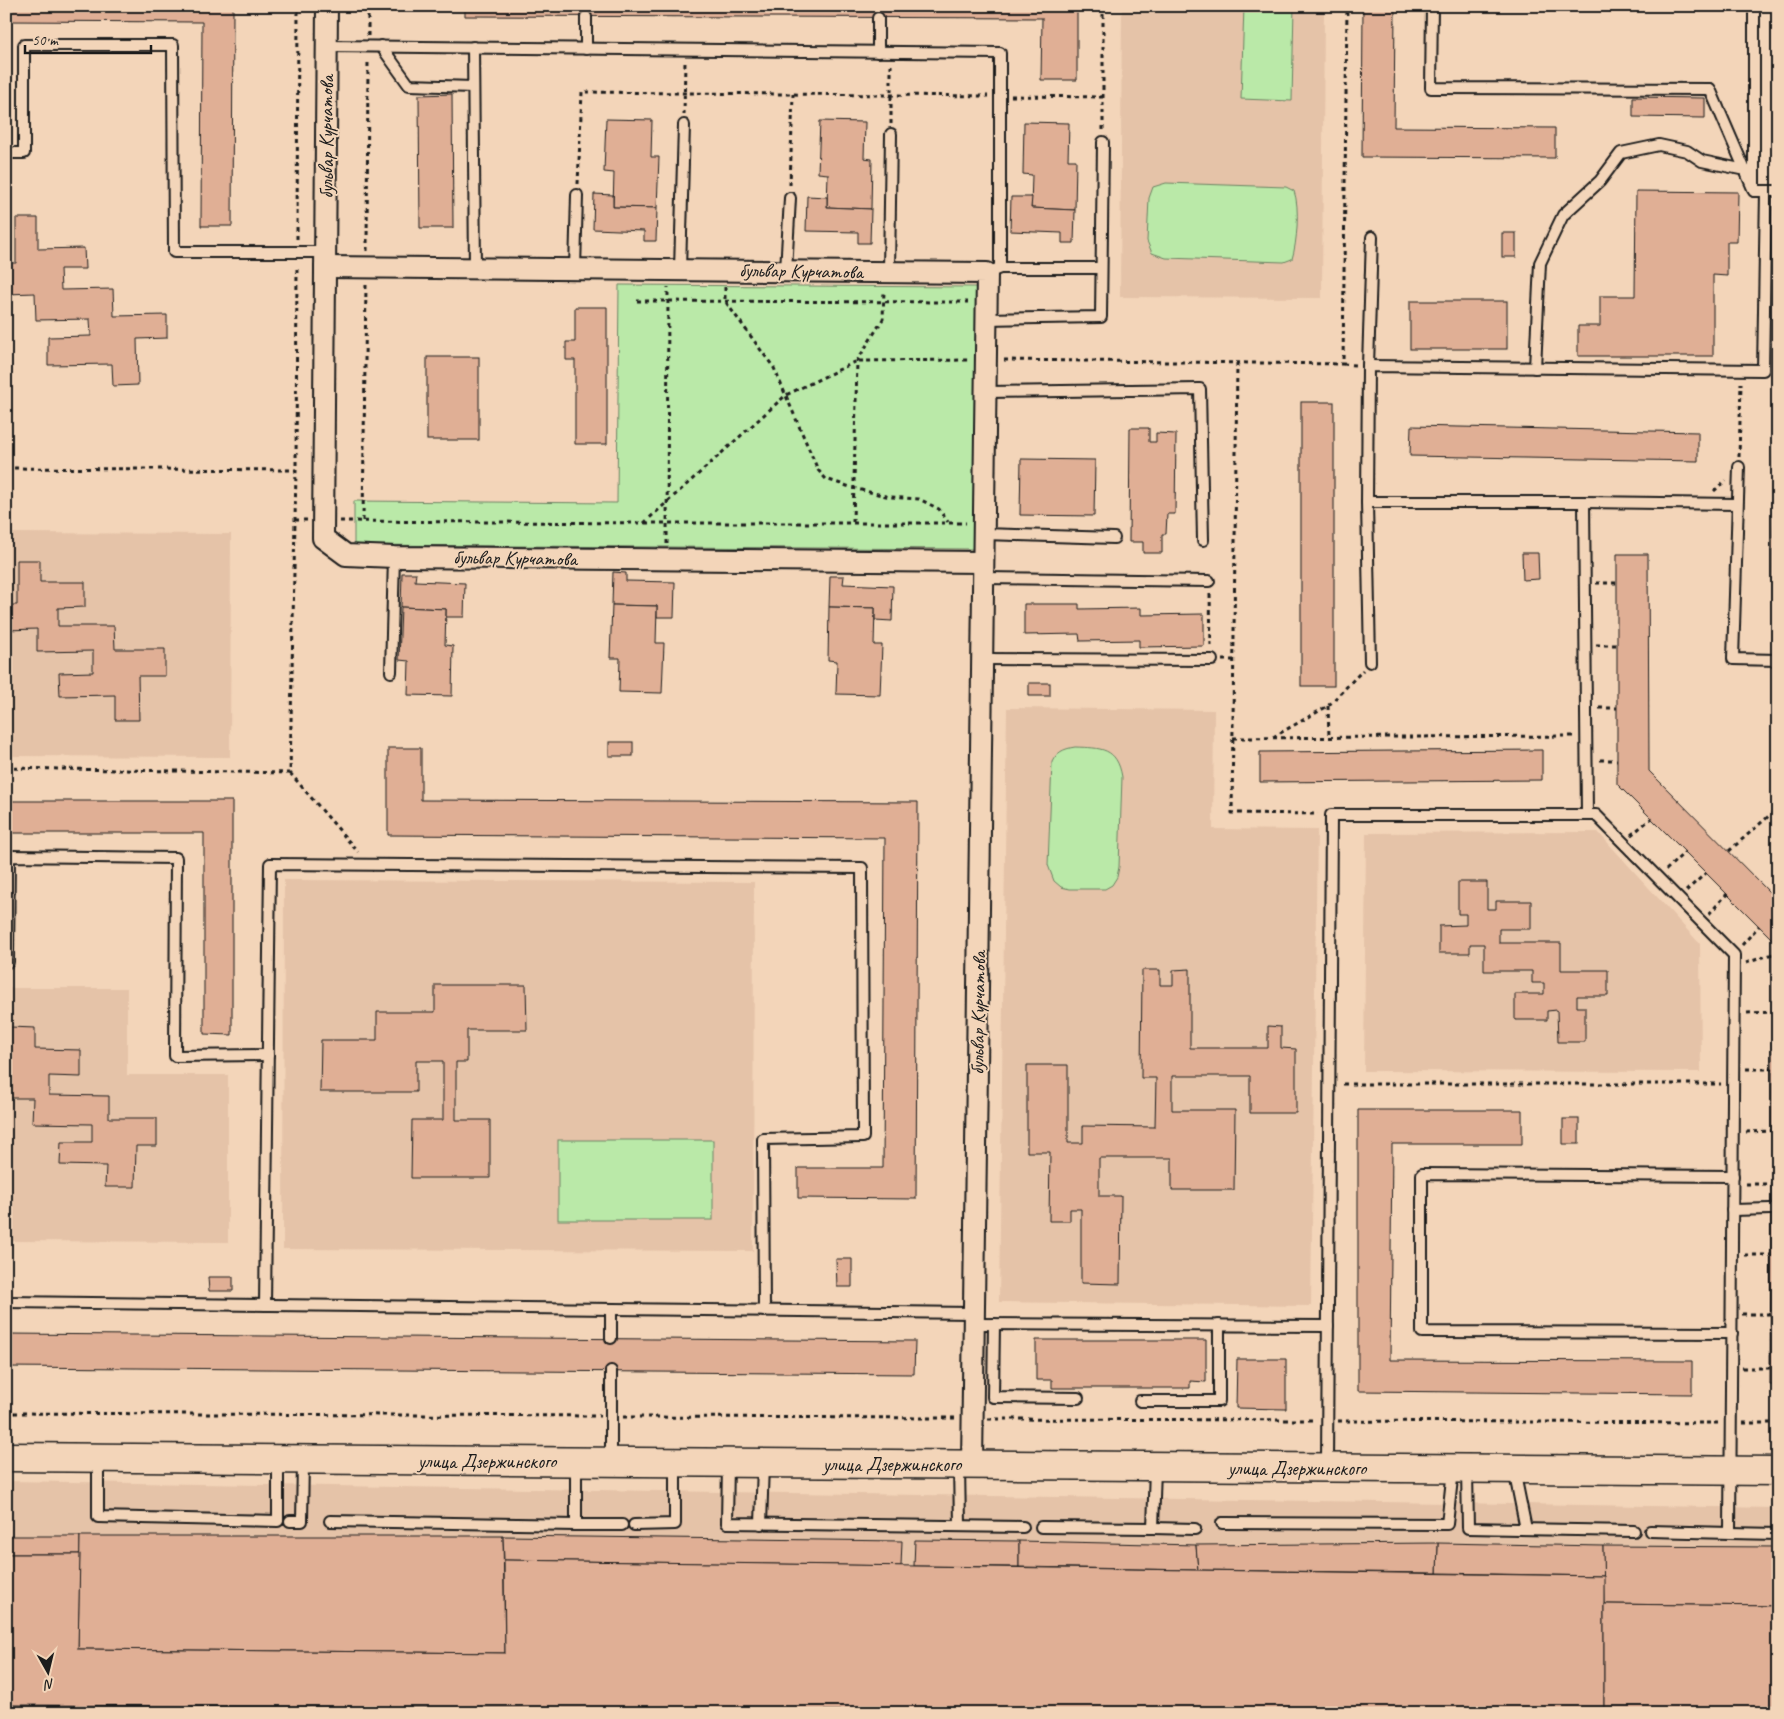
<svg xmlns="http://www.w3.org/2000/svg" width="1784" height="1719" viewBox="0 0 1784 1719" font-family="Caveat,sans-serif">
  <rect width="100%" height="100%" fill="#f3d5b9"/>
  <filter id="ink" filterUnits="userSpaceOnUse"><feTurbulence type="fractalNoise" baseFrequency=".02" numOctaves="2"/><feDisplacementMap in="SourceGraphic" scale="10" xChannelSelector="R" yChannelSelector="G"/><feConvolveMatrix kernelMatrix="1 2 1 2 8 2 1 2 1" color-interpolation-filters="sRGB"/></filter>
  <g filter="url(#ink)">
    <g fill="#e5c3a8">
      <polygon points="1122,6 1324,6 1322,298 1120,297"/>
      <polygon points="6,533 231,534 230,757 6,756"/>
      <polygon points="1007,708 1214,710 1213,829 1317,830 1311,1306 999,1302"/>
      <polygon points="1598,832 1700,944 1701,1072 1364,1071 1366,833"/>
      <polygon points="284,880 754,882 753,1251 283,1249"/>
      <polygon points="6,988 127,988 127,1075 228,1075 228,1242 6,1241"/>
      <polygon points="6,1481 1778,1508 1778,1713 6,1713"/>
    </g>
    <g fill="#bae9a8" stroke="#6b8262">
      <polygon points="1244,6 1294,6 1292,101 1241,99"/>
      <path d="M1166,183L1286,187L1294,191C1300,207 1297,243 1292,259L1284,262L1166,258L1152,253L1147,241L1149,198L1153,187Z"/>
      <polygon points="619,285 977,287 975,549 354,545 354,501 617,503"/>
      <path d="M1075,747C1101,748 1117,747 1122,777L1119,867L1117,877L1112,885L1105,889H1070L1061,887L1054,881L1048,865L1052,762C1057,752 1063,749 1075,747Z"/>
      <rect x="558" y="1140" width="155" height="80"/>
    </g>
    <g fill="#e0af95" stroke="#1c1c1c">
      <polygon points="6,6 233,6 232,226 201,226 202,22 6,21"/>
      <polygon points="465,6 1077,6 1077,80 1041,80 1042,18 465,16"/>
      <polygon points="1363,6 1395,6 1394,127 1555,128 1555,158 1362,157"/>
      <polygon points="452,94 453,228 420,228 419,95"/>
      <polygon points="1633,97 1705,98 1705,118 1633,117"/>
      <polygon points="606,119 652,120 651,157 659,157 657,208 613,207 614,173 604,172"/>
      <polygon points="820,121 865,122 864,158 872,159 871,209 827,207 828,174 818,173"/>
      <polygon points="1024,122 1069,123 1068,160 1076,160 1075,210 1031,208 1032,175 1023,174"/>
      <polygon points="1636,191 1738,192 1737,242 1727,242 1727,276 1713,275 1713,356 1578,356 1578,326 1600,326 1600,296 1635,296"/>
      <polygon points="594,194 613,195 613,207 657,208 656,241 644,241 644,231 593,229"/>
      <polygon points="807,196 827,197 827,207 871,209 870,243 858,243 858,232 806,231"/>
      <polygon points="1011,197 1032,197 1031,208 1075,210 1074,243 1062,243 1062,233 1010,231"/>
      <polygon points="16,218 38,218 38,249 84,248 85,269 60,269 61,290 113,289 114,316 167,315 167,338 137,339 138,385 113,386 112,364 48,365 48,337 91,336 90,319 36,320 35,293 6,294 6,263 16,263"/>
      <rect x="1502" y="233" width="14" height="24"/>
      <rect x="1410" y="301" width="97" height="48"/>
      <polygon points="575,307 607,307 607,444 575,444 575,360 566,360 566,342 575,342"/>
      <rect x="427" y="357" width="52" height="83"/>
      <rect x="1301" y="402" width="33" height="284"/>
      <polygon points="1774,405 1778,405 1778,601 1772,601"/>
      <polygon points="1411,426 1698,432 1698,461 1410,456"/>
      <polygon points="1130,428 1149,428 1149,442 1156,442 1156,433 1176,434 1175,514 1167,514 1166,534 1162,534 1162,553 1143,553 1143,542 1129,542"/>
      <polygon points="1021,459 1095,460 1094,516 1020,515"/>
      <polygon points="1522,553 1538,553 1539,579 1523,580"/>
      <polygon points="1617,554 1648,554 1649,771 1778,901 1778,1385 1770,1385 1773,940 1617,784"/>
      <polygon points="17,560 40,560 40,582 85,582 85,607 58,608 58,626 114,626 115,649 165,649 165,676 138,676 139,720 115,720 115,695 60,696 59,673 93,672 93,651 37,652 37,629 6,630 6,605 17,605"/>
      <polygon points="613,572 626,573 626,581 675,582 674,617 657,617 657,606 612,605"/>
      <polygon points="402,573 416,573 415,581 465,583 464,617 446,617 446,609 401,607"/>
      <polygon points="830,576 844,576 843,584 893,586 892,621 875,620 875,608 829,607"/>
      <polygon points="1024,604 1079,604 1079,609 1141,608 1141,615 1204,614 1204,646 1139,647 1139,640 1080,641 1079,634 1024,635"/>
      <polygon points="612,605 657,606 656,643 664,643 662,693 619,692 620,658 610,658"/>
      <polygon points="401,607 446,609 445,645 453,646 452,696 408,695 409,661 399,660"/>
      <polygon points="829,607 875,608 874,645 882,645 880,695 836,694 837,661 828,660"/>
      <rect x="1029" y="683" width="21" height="13"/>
      <rect x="609" y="742" width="24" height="14"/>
      <polygon points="388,748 421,748 421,800 918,802 916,1199 798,1198 798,1168 883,1168 885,838 388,835"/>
      <polygon points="1542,750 1542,780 1260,782 1260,752"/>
      <polygon points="6,801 232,801 232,1035 204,1034 204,833 6,833"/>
      <polygon points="1458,882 1487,882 1487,909 1496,909 1496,901 1531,901 1531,929 1499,929 1499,943 1561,943 1561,970 1608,970 1608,996 1577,996 1577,1007 1585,1007 1585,1042 1558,1042 1557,1010 1547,1011 1547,1020 1515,1020 1515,994 1544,994 1544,983 1532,983 1532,971 1484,971 1484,944 1470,944 1470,953 1439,953 1439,926 1466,925 1466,914 1458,914"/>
      <polygon points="1190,969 1190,1048 1268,1048 1268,1026 1281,1027 1281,1048 1296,1049 1296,1113 1250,1113 1250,1076 1172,1076 1172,1110 1235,1110 1234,1190 1172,1190 1172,1158 1099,1158 1099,1196 1121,1196 1120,1284 1081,1283 1081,1209 1070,1209 1070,1221 1049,1221 1050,1152 1027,1152 1027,1065 1068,1065 1068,1143 1083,1143 1083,1126 1155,1127 1156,1078 1141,1078 1142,970 1160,970 1160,985 1173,985 1173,970"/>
      <polygon points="435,985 526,985 527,1030 467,1030 467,1062 456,1062 456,1120 490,1120 490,1178 411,1178 412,1120 443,1120 443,1061 416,1061 416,1092 320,1092 321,1040 377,1040 377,1012 435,1012"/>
      <polygon points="10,1027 35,1028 35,1049 81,1050 81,1077 49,1076 49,1095 109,1096 109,1118 157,1118 157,1146 136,1146 135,1187 105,1187 106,1166 60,1165 61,1142 92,1142 92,1124 32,1123 33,1098 6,1098 6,1073 10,1073"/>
      <polygon points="1358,1110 1522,1110 1522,1144 1392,1144 1390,1360 1692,1361 1692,1394 1358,1391"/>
      <rect x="1563" y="1119" width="16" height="25"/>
      <polygon points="836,1259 852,1259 852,1287 837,1287"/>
      <polygon points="208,1277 233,1277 233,1291 209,1291"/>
      <polygon points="6,1334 915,1341 914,1374 6,1367"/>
      <polygon points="1036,1340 1206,1340 1206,1382 1190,1381 1190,1388 1052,1388 1052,1380 1036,1380"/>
      <polygon points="1237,1359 1286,1359 1286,1409 1236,1408"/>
      <rect x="6" y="1536" width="74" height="18"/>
      <polygon points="80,1536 503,1536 505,1653 78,1649"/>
      <polygon points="503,1536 902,1541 901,1566 504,1560"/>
      <polygon points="915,1540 1019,1541 1019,1567 914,1566"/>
      <polygon points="1019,1541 1196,1545 1198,1570 1019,1567"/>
      <polygon points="1438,1543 1603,1546 1604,1576 1437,1573"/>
      <polygon points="1438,1543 1437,1573 1198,1570 1196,1545"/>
      <polygon points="1603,1546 1778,1547 1778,1606 1604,1604"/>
      <polygon points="6,1554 80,1554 78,1649 505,1653 504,1560 1604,1576 1604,1713 1255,1713 6,1705"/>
      <polygon points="1604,1604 1778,1606 1778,1713 1604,1713"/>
    </g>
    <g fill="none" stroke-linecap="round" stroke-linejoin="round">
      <g stroke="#1c1c1c" stroke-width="14">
        <g id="lane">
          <polyline points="1432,6 1431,88 1710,89 1754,191"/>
          <polyline points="1754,6 1754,191 1778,191"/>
          <polyline points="327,46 1000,53 1000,268"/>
          <polyline points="381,46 409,85 473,87"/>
          <polyline points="473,47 475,268"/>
          <polyline points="586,49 586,17"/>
          <polyline points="878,52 878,18"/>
          <polyline points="6,153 24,153 24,45 173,45 174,252 325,252"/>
          <polyline points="575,269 577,195"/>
          <polyline points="680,270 684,125"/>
          <polyline points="995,270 1000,268 1101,268"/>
          <polyline points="786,271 790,198"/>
          <polyline points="889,272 891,134"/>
          <polyline points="987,319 1101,317 1103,142"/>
          <polyline points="1368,366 1372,237"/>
          <polyline points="1535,368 1540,263 1563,215 1600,181 1621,153 1659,145 1687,151 1702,161 1745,170"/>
          <polyline points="986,392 1200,389 1203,540"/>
          <polyline points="1739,467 1733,659 1778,660"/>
          <polyline points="1367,502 1368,366 1763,370 1766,191"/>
          <polyline points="1584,502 1587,814"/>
          <polyline points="984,534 1114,538"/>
          <polyline points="983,578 1209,581"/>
          <polyline points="982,659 1212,660"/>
          <polyline points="1370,662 1367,502 1584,502 1737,504"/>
          <polyline points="391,672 394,557"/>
          <polyline points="6,962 8,962 9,856 176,858 175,1056 268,1055"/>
          <polyline points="1732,1210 1771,1209"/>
          <polyline points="6,1302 974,1313"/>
          <polyline points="265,1305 270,864 862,868 863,1137 763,1139 764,1311"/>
          <polyline points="611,1309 611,1338"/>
          <polyline points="974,1324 1328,1326"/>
          <polyline points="994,1324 993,1397 1078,1398"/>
          <polyline points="1732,1333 1422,1332 1422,1174 1733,1176"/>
          <polyline points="1140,1401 1219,1401 1219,1325"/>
          <polyline points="98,1459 98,1517 278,1521 278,1460"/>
          <polyline points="611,1460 611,1371"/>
          <polyline points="728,1464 727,1523 1023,1527"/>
          <polyline points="959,1465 960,1526"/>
          <polyline points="1327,1466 1331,815 1596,815 1734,955 1730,1533 1650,1531"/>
          <polyline points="1467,1470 1468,1528 1634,1531"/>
          <polyline points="1514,1470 1526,1529"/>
          <polyline points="290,1521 302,1521 303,1461"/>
          <polyline points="330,1521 576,1525 576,1463"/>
          <polyline points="1222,1523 1447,1524 1453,1470"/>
          <polyline points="761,1524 763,1464"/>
          <polyline points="576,1525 622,1525"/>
          <polyline points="634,1525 675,1524 675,1464"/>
          <polyline points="1041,1527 1153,1528 1155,1468"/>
          <polyline points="1153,1528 1195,1529"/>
          <polyline points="1730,1533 1778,1534"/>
        </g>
      </g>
      <g stroke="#1c1c1c" stroke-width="24">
        <g id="street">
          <polyline points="327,6 323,538 346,555 394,557 983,562"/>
          <polyline points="325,267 987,273 972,1465"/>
        </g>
      </g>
      <g stroke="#1c1c1c" stroke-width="31">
        <polyline id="secondary" points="6,1457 1778,1471"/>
      </g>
      <g stroke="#1c1c1c" stroke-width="3" stroke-dasharray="4 4" stroke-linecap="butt">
        <polyline points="1103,6 1103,131"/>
        <polyline points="368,36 368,6"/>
        <polyline points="1011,96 1103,97"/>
        <polyline points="684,115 685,61"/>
        <polyline points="891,124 891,65"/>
        <polyline points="578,184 582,92 988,96"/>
        <polyline points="790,185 793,94"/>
        <polyline points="297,239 298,6"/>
        <polyline points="367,251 368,59"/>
        <polyline points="725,287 725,301 774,368 818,470 826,479 853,488 890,497 919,499 939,509 948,522"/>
        <polyline points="637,301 968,302"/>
        <polyline points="1004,360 1343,364 1347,6"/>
        <polyline points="1237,363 1232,813 1318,814"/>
        <polyline points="1343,364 1355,365"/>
        <polyline points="1739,457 1741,383"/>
        <polyline points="6,468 296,470"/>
        <polyline points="1714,491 1726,480"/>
        <polyline points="295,520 307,520"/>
        <polyline points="340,521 644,523 786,395 857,361 970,360"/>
        <polyline points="363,521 366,284"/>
        <polyline points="853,522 857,361 883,319 884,290"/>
        <polyline points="645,523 966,523"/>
        <polyline points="667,544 668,287"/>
        <polyline points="1596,583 1617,583"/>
        <polyline points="1210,594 1211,647"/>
        <polyline points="1596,645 1617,645"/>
        <polyline points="1222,660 1234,660"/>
        <polyline points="1328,706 1329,737"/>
        <polyline points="1599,708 1617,708"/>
        <polyline points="1273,737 1328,706 1363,670"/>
        <polyline points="1233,738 1575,736"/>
        <polyline points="1600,760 1617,760"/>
        <polyline points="6,768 290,773 296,470 297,265"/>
        <polyline points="290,773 358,852"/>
        <polyline points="1631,835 1652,818"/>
        <polyline points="1729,851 1778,808"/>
        <polyline points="1666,870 1685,852"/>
        <polyline points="1686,891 1706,873"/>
        <polyline points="1709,914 1727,894"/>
        <polyline points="1742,945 1759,926"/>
        <polyline points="1746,963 1773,954"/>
        <polyline points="1747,1013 1773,1012"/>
        <polyline points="1746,1069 1772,1069"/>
        <polyline points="1343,1084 1721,1084"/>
        <polyline points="1746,1132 1772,1131"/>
        <polyline points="1746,1184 1771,1184"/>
        <polyline points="1745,1255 1771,1255"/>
        <polyline points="1742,1314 1770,1314"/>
        <polyline points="1742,1368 1770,1368"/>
        <polyline points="6,1413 600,1416"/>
        <polyline points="623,1417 955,1418"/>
        <polyline points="988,1419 1315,1420"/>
        <polyline points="1338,1421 1720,1423"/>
        <polyline points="1743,1423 1778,1423"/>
      </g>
      <use href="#lane" stroke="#f3d5b9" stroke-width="10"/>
      <use href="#street" stroke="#f3d5b9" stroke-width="20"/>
      <use href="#secondary" stroke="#f3d5b9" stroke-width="28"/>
    </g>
  </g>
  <g text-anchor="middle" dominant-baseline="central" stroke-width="4" stroke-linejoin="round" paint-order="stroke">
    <g font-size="20" fill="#1c1c1c" stroke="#f3d5b9">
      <text transform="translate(326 137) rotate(-90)">бульвар Курчатова</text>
      <text transform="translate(801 271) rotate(1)">бульвар Курчатова</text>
      <text transform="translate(515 558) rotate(1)">бульвар Курчатова</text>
      <text transform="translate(978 1013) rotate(-89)">бульвар Курчатова</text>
      <text x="487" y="1461">улица Дзержинского</text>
      <text x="892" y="1464">улица Дзержинского</text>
      <text x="1297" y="1468">улица Дзержинского</text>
    </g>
  </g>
  <rect width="1784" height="1719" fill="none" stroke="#f3d5b9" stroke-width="25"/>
  <rect x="12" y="12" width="1759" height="1694" fill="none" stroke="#1c1c1c" stroke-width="2" filter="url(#ink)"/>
  <g transform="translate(48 1672) rotate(172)" stroke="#f3d5b9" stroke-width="4" paint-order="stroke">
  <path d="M0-4L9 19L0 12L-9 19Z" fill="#1c1c1c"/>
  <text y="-8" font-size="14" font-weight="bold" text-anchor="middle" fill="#1c1c1c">N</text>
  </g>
  <path d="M25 45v8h126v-8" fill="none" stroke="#1c1c1c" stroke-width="2.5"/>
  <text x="32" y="45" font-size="15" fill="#1c1c1c" stroke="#f3d5b9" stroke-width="4" paint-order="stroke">50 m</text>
</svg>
